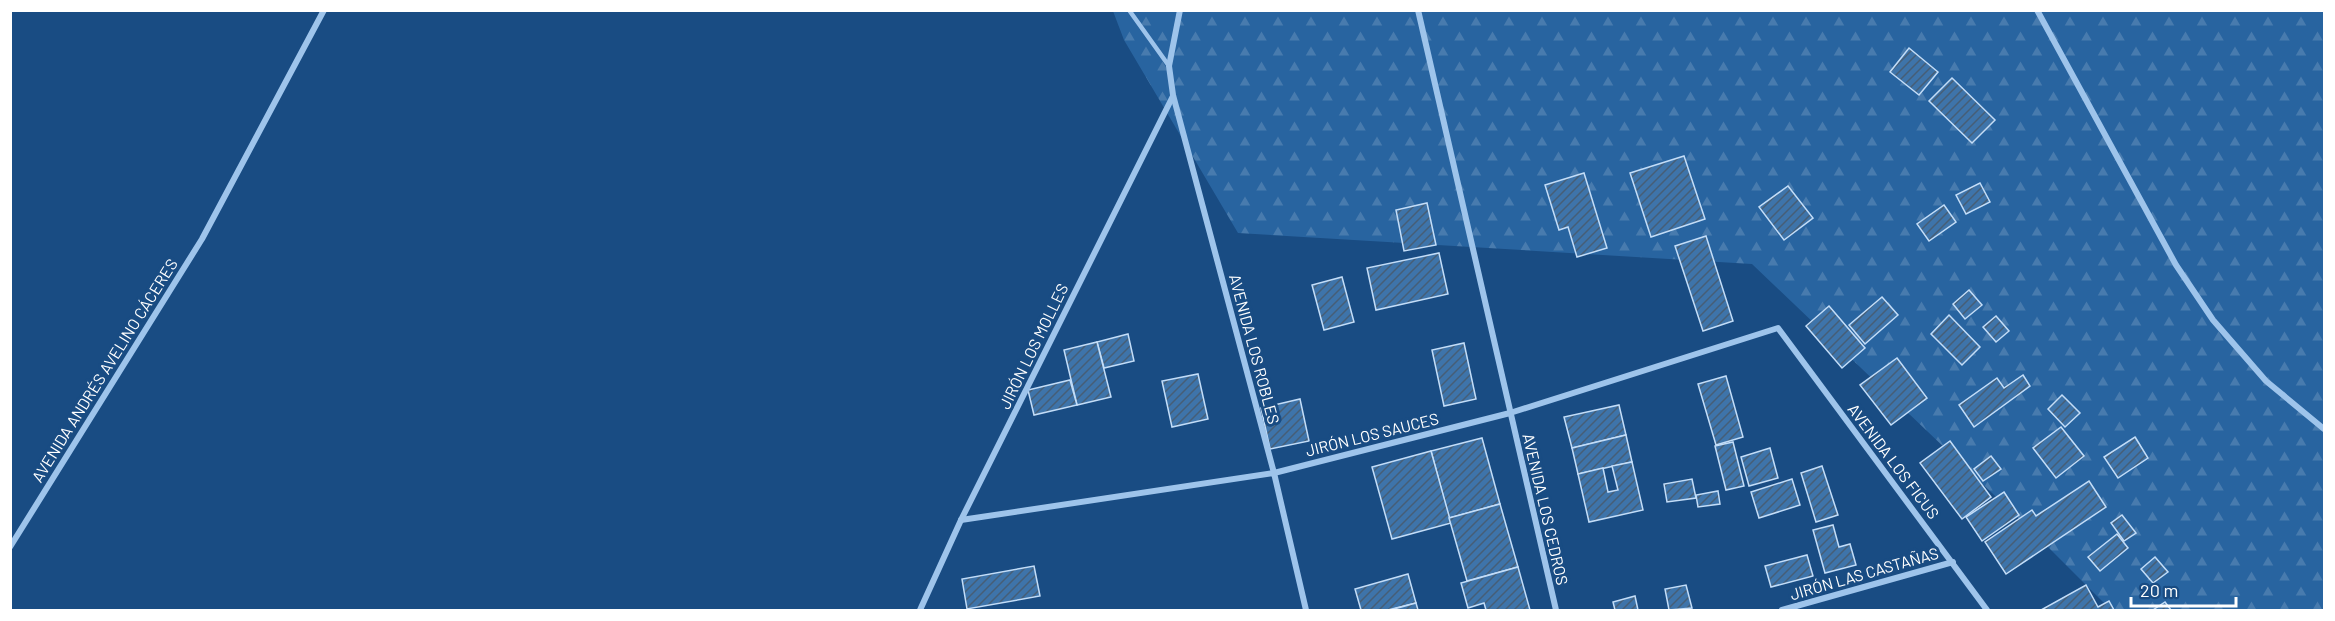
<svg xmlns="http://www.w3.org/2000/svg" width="2335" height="621" viewBox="0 0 2335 621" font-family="Barlow,sans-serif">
  <defs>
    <pattern id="forest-firs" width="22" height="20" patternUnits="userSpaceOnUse" patternTransform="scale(1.5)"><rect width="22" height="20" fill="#2864a0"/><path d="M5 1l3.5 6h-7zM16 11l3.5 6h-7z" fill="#487bae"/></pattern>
    <pattern id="building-hatch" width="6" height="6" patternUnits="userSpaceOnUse" patternTransform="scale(1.5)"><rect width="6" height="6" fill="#3e74aa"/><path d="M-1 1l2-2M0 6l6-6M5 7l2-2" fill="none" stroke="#465e76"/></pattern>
  </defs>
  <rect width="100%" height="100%" fill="#194c83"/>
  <polygon fill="url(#forest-firs)" points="1113,11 2324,11 2324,610 2111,610 2036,535 1752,264 1238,233 1124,40"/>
  <g fill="url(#building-hatch)" stroke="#c3ddf8" stroke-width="1.5">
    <polygon points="1909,48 1938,72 1919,95 1890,72"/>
    <polygon points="1952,78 1995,120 1972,143 1929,101"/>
    <polygon points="1684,156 1705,219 1651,237 1630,173"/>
    <polygon points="1584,173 1607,248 1577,257 1568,227 1559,230 1545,185"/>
    <polygon points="1980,183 1990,202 1966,214 1956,195"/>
    <polygon points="1788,186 1813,218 1784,240 1759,207"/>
    <polygon points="1427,203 1436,245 1404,251 1396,210"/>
    <polygon points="1944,205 1956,222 1929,241 1917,224"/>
    <polygon points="1706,236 1733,321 1703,331 1675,246"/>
    <polygon points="1439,253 1448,294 1376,310 1367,268"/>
    <polygon points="1342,277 1354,322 1324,330 1312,285"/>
    <polygon points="1969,290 1982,305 1965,319 1953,304"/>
    <polygon points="1882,297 1898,315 1865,344 1849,325"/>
    <polygon points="1829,306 1865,348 1842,368 1806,326"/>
    <polygon points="1949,315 1980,347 1962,365 1931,334"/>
    <polygon points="1996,316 2009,331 1996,342 1983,327"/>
    <polygon points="1128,334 1134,361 1104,368 1097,342"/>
    <polygon points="1097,342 1111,397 1077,405 1064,350"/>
    <polygon points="1464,343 1476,399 1444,406 1432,350"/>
    <polygon points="1897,358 1927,398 1891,425 1860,385"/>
    <polygon points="1198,374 1208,419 1172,427 1162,381"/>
    <polygon points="2023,375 2030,386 1974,427 1959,405 1997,378 2004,388"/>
    <polygon points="1726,376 1743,437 1716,445 1698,384"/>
    <polygon points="1070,380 1077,405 1034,415 1028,390"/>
    <polygon points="2062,395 2080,413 2065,427 2048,409"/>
    <polygon points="1300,399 1309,441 1270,449 1261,408"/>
    <polygon points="1619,405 1626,435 1572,448 1564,417"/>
    <polygon points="2061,427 2084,456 2056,478 2033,448"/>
    <polygon points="1626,435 1632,462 1578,474 1572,448"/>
    <polygon points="2135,437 2148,458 2118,478 2104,457"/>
    <polygon points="1482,438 1500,504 1449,518 1431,451"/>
    <polygon points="1950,441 1991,497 1962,519 1920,463"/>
    <polygon points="1733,442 1744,486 1726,490 1715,446"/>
    <polygon points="1770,448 1778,478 1749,486 1741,457"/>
    <polygon points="1431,451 1451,523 1392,539 1372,467"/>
    <polygon points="1991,456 2001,469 1983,481 1974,469"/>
    <polygon points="1632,462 1643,510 1589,522 1578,474 1603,468 1608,492 1618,490 1612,466"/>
    <polygon points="1822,466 1838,515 1816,522 1801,473"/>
    <polygon points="1692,479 1696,498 1667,502 1664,484"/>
    <polygon points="1792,479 1800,505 1759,518 1751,492"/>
    <polygon points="2089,481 2106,507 2006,574 1985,542 2032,510 2036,516"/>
    <polygon points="1718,491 1720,504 1698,507 1696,495"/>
    <polygon points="2004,492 2019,515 1982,541 1966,517"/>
    <polygon points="1500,504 1518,567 1467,581 1449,518"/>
    <polygon points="2122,515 2136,533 2124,541 2111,523"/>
    <polygon points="1833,525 1839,547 1850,544 1856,565 1825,573 1813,530"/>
    <polygon points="2117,534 2128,548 2100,571 2088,557"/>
    <polygon points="1807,555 1813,576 1771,587 1765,566"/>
    <polygon points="2155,557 2168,572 2153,583 2141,569"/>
    <polygon points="1034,566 1040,596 967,609 962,579"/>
    <polygon points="1518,567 1530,610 1483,610 1486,610 1484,603 1468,608 1461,583"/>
    <polygon points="1408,574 1416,603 1388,610 1361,610 1355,589"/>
    <polygon points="1686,585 1692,608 1669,610 1665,589"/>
    <polygon points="2086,585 2098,607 2109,601 2114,610 2041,610"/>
    <polygon points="1635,596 1638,610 1615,610 1613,602"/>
    <polygon points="2165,602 2171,610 2153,610"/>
    <polygon points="1416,603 1418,610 1395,610 1394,609"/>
  </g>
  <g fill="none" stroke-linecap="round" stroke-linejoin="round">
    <polyline stroke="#9ec4eb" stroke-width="4.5" points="1129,10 1169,66"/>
    <g stroke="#9ec4eb" stroke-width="6">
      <polyline points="1180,10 1169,66 1173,95 1274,473 1306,610"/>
      <polyline points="1418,10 1556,610"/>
      <polyline points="2037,10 2176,265 2213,320 2266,381 2324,429"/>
      <polyline points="961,520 1274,473 1510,413 1778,328 1987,610"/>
      <polyline points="10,547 202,239 324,10"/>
      <polyline points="920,610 961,520 1173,96"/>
      <polyline points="1782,610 1953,562"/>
    </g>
  </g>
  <g text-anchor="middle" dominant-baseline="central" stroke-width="6" stroke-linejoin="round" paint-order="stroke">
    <g font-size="16" fill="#fff" stroke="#194c83">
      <text transform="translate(1033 346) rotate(-64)">JIRÓN LOS MOLLES</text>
      <text transform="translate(1255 349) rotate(75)">AVENIDA LOS ROBLES</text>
      <text transform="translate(104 370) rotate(-58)">AVENIDA ANDRÉS AVELINO CÁCERES</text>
      <text transform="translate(1372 434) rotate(-14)">JIRÓN LOS SAUCES</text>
      <text transform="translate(1894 461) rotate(53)">AVENIDA LOS FICUS</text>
      <text transform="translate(1546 509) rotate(77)">AVENIDA LOS CEDROS</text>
      <text transform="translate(1864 573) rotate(-16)">JIRÓN LAS CASTAÑAS</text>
    </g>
  </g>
  <rect width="2335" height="621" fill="none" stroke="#ffffff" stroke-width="24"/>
  <path d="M2131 597v9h105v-9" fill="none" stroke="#ffffff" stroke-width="3"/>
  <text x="2140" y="597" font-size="18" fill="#ffffff" stroke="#194c83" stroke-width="4.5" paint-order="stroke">20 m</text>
</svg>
